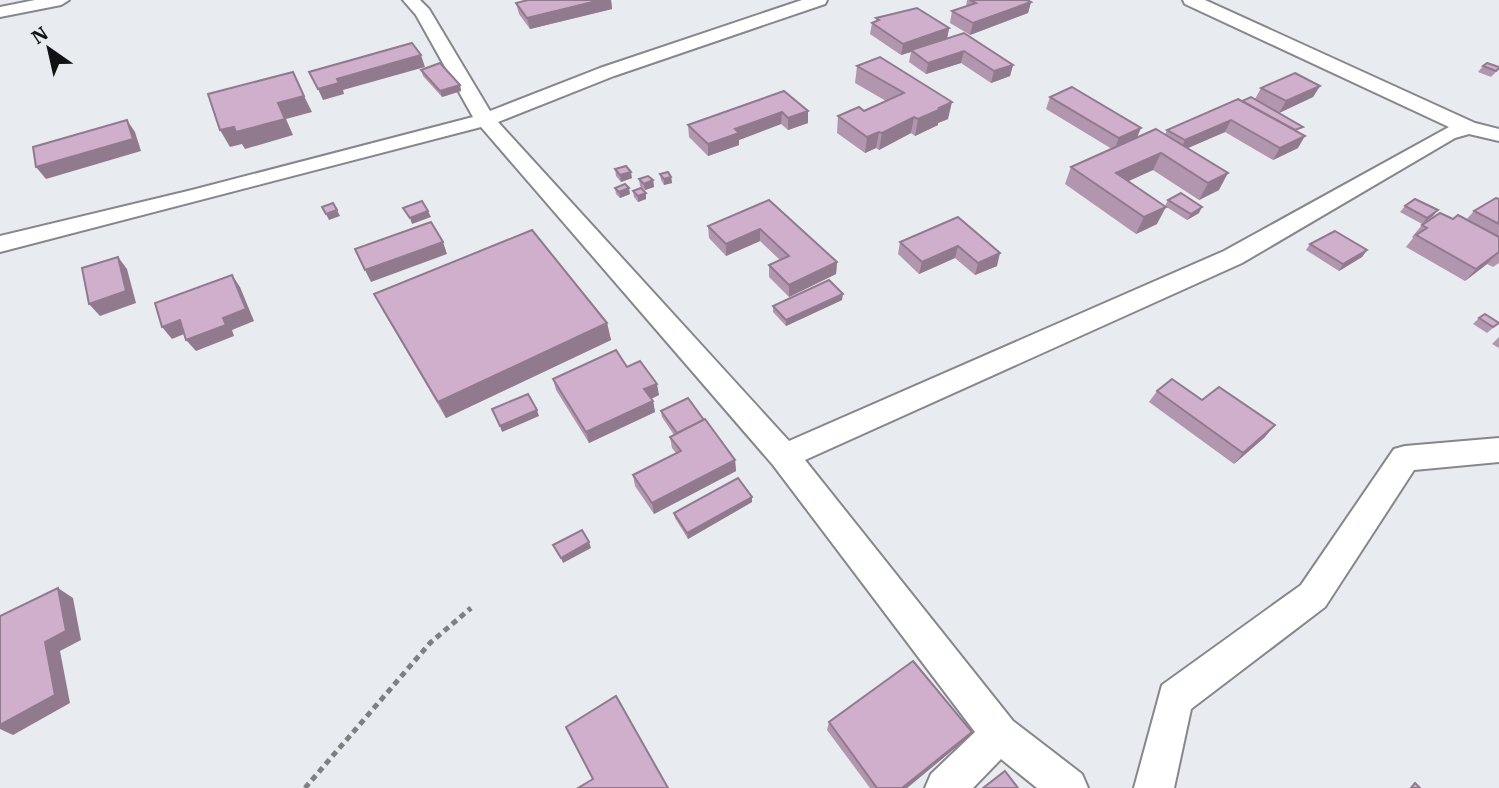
<svg xmlns="http://www.w3.org/2000/svg" width="1499" height="788" viewBox="0 0 1499 788" font-family="'IBM Plex Serif',serif">
  <rect width="100%" height="100%" fill="#e8ebef"/>
  <g fill="none" stroke-linecap="round" stroke-linejoin="round">
    <g stroke="#85878a" stroke-width="4">
      <g id="street">
        <polygon points="35,0 69,0 61,5 0,17 0,7"/>
        <polygon points="403,0 420,0 429,9 490,111 600,68 802,0 827,0 825,4 614,76 498,122 789,441 1224,251 1449,127 1185,4 1183,0 1205,0 1475,123 1499,129 1499,141 1469,134 1455,138 1242,263 805,460 1013,721 1082,774 1088,788 1037,788 1001,759 973,788 925,788 931,774 975,732 773,465 481,127 0,252 0,236 192,190 473,117 416,15"/>
        <polygon points="1499,438 1499,462 1414,470 1325,607 1191,709 1174,788 1134,788 1162,685 1301,585 1394,449 1405,446"/>
      </g>
    </g>
    <polyline stroke="#7d7f81" stroke-width="5" stroke-dasharray="6 4.5" stroke-linecap="butt" points="305,788 430,643 471,608"/>
    <use href="#street" fill="#fff" fill-rule="evenodd"/>
  </g>
  <g fill="#b296af">
    <polygon points="528,0 611,0 612,9 530,29 519,14 516,3"/>
    <polygon points="967,0 1027,0 1031,2 1028,13 970,35 950,23 952,11 966,6"/>
    <polygon points="876,18 949,28 947,39 1013,65 1010,76 991,83 961,63 926,74 909,62 911,52 901,55 870,34 872,23 876,21"/>
    <polygon points="857,66 948,119 938,123 938,125 915,136 911,133 879,150 876,148 865,153 837,133 838,116 864,111 886,101 855,83"/>
    <polygon points="1483,66 1499,67 1495,73 1491,77 1478,72"/>
    <polygon points="421,70 460,85 461,91 442,97 423,76"/>
    <polygon points="1320,86 1313,97 1279,113 1299,133 1298,148 1273,160 1225,132 1187,148 1219,190 1199,200 1153,170 1128,181 1157,224 1136,234 1065,184 1071,167 1112,149 1046,109 1050,97 1137,138 1165,135 1167,130 1242,101 1255,99 1261,88"/>
    <polygon points="784,91 808,111 808,123 788,130 781,124 739,140 739,145 708,156 689,137 688,125"/>
    <polygon points="615,169 632,178 621,182 616,176"/>
    <polygon points="660,174 671,177 672,183 664,185 661,180"/>
    <polygon points="639,179 653,180 654,187 645,190 640,186"/>
    <polygon points="615,188 630,194 620,198 616,194"/>
    <polygon points="633,191 646,199 638,202 634,197"/>
    <polygon points="1499,199 1499,263 1493,267 1487,264 1465,281 1406,247 1413,238 1412,237 1422,225 1453,219 1466,220 1474,211"/>
    <polygon points="769,200 837,262 836,274 789,297 769,277 769,265 780,260 760,241 726,256 709,238 708,226"/>
    <polygon points="1168,200 1199,213 1187,220 1165,206"/>
    <polygon points="1405,206 1433,216 1422,224 1400,212"/>
    <polygon points="958,217 997,266 975,275 955,258 919,274 898,254 900,242"/>
    <polygon points="1310,244 1367,250 1362,257 1339,271 1306,250"/>
    <polygon points="374,294 607,323 611,340 446,418 383,311"/>
    <polygon points="842,300 786,326 773,312 773,306"/>
    <polygon points="1479,318 1499,323 1487,333 1473,324"/>
    <polygon points="1499,337 1499,348 1492,344"/>
    <polygon points="627,367 659,395 651,399 653,401 655,412 589,443 556,390 553,379"/>
    <polygon points="1157,391 1202,400 1265,437 1234,464 1149,402"/>
    <polygon points="661,411 704,420 735,460 736,471 654,514 635,486 633,475 676,453 672,448 670,437 674,435 662,417"/>
    <polygon points="752,497 752,502 688,539 675,518 674,513"/>
    <polygon points="829,722 966,739 907,788 870,788 827,730"/>
  </g>
  <g fill="#917a8e">
    <polygon points="601,0 611,0 612,9 530,29 527,18"/>
    <polygon points="1031,2 1028,13 970,35 973,23"/>
    <polygon points="949,28 947,39 911,50 911,52 901,55 903,44"/>
    <polygon points="964,51 961,63 926,74 928,63"/>
    <polygon points="421,55 425,67 343,90 344,94 323,100 318,89 337,79"/>
    <polygon points="1013,65 1010,76 991,83 994,71"/>
    <polygon points="460,85 461,91 442,97 440,91"/>
    <polygon points="1320,86 1313,97 1279,113 1286,101"/>
    <polygon points="304,96 312,112 286,119 293,135 245,149 242,144 230,147 220,130 278,103"/>
    <polygon points="952,102 948,119 938,123 938,125 915,136 918,119 939,108"/>
    <polygon points="808,111 808,123 788,130 788,118"/>
    <polygon points="782,112 781,124 739,140 739,145 708,156 708,144 735,129"/>
    <polygon points="914,117 911,133 879,150 882,133"/>
    <polygon points="127,120 135,132 141,151 46,179 36,167"/>
    <polygon points="1231,120 1225,132 1179,152 1185,140"/>
    <polygon points="1141,128 1136,140 1114,150 1119,138"/>
    <polygon points="879,132 876,148 865,153 867,137"/>
    <polygon points="1305,136 1298,148 1273,160 1280,148"/>
    <polygon points="1161,153 1153,170 1109,190 1116,173"/>
    <polygon points="631,172 632,178 621,182 620,175"/>
    <polygon points="1228,173 1219,190 1199,200 1208,183"/>
    <polygon points="671,177 672,183 664,185 664,179"/>
    <polygon points="653,180 654,187 645,190 644,184"/>
    <polygon points="629,188 630,194 620,198 619,192"/>
    <polygon points="646,193 646,199 638,202 638,196"/>
    <polygon points="1166,207 1157,224 1136,234 1144,217"/>
    <polygon points="1202,207 1199,213 1187,220 1191,214"/>
    <polygon points="337,210 340,216 329,220 326,214"/>
    <polygon points="1438,210 1433,216 1422,224 1427,218"/>
    <polygon points="428,211 431,217 412,224 410,218"/>
    <polygon points="760,229 760,241 726,256 726,244"/>
    <polygon points="443,242 447,254 371,282 365,270"/>
    <polygon points="958,246 955,258 919,274 922,262"/>
    <polygon points="1367,250 1362,257 1339,271 1343,264"/>
    <polygon points="1498,252 1487,264 1465,281 1476,269"/>
    <polygon points="1000,253 997,266 975,275 978,263"/>
    <polygon points="118,257 127,269 136,303 100,316 89,304"/>
    <polygon points="837,262 836,274 789,297 789,285"/>
    <polygon points="232,275 240,287 254,321 232,330 234,336 196,351 186,340 223,318"/>
    <polygon points="843,294 842,300 786,326 786,320"/>
    <polygon points="180,320 189,332 172,339 162,327"/>
    <polygon points="607,323 611,340 446,418 438,402"/>
    <polygon points="657,384 659,395 646,401 644,389"/>
    <polygon points="653,401 655,412 589,443 586,432"/>
    <polygon points="537,410 539,416 502,432 500,426"/>
    <polygon points="1275,425 1265,437 1234,464 1243,453"/>
    <polygon points="735,460 736,471 654,514 652,503"/>
    <polygon points="752,497 752,502 688,539 687,533"/>
    <polygon points="589,542 591,548 563,563 561,558"/>
    <polygon points="58,588 73,598 81,640 60,651 70,703 13,735 0,729 0,725 45,642"/>
    <polygon points="972,732 966,739 907,788 902,788"/>
  </g>
  <g fill="#cfafcb" stroke="#917a8e" stroke-width="2">
    <polygon points="528,0 601,0 527,18 516,3"/>
    <polygon points="970,0 1027,0 1031,2 973,23 952,11 976,3"/>
    <polygon points="917,8 949,28 903,44 872,23 879,20 876,18"/>
    <polygon points="964,33 1013,65 994,71 964,51 928,63 911,50"/>
    <polygon points="412,43 421,55 337,79 339,83 318,89 309,72"/>
    <polygon points="880,57 952,102 939,108 941,109 918,119 914,117 882,133 879,132 867,137 838,116 859,107 864,111 904,93 857,66"/>
    <polygon points="440,63 460,85 440,91 421,70"/>
    <polygon points="1487,63 1499,67 1499,68 1496,71 1483,66"/>
    <polygon points="293,72 304,96 278,103 285,119 236,132 234,127 220,130 208,94"/>
    <polygon points="1295,73 1320,86 1286,101 1261,88"/>
    <polygon points="1072,87 1141,128 1119,138 1050,97"/>
    <polygon points="784,91 808,111 788,118 782,112 735,129 739,133 708,144 688,125"/>
    <polygon points="1251,97 1303,127 1295,130 1242,101"/>
    <polygon points="1238,99 1305,136 1280,148 1231,120 1185,140 1167,130"/>
    <polygon points="127,120 133,139 36,167 33,147"/>
    <polygon points="1156,129 1228,173 1208,183 1161,153 1116,173 1166,207 1144,217 1071,167"/>
    <polygon points="626,166 631,172 620,175 615,169"/>
    <polygon points="668,172 671,177 664,179 660,174"/>
    <polygon points="648,176 653,180 644,184 639,179"/>
    <polygon points="625,184 629,188 619,192 615,188"/>
    <polygon points="641,188 646,193 638,196 633,191"/>
    <polygon points="1181,193 1202,207 1191,214 1168,200"/>
    <polygon points="1496,198 1499,199 1499,224 1474,211"/>
    <polygon points="1415,199 1438,210 1427,218 1405,206"/>
    <polygon points="769,200 837,262 789,285 769,265 789,256 760,229 726,244 708,226"/>
    <polygon points="422,201 428,211 410,218 403,208"/>
    <polygon points="333,203 337,210 326,214 322,207"/>
    <polygon points="1440,213 1453,219 1458,215 1499,237 1499,252 1476,269 1416,235 1427,228 1422,225"/>
    <polygon points="958,217 1000,253 978,263 958,246 922,262 900,242"/>
    <polygon points="431,222 443,242 365,270 355,249"/>
    <polygon points="532,230 607,323 438,402 374,294"/>
    <polygon points="1335,231 1367,250 1343,264 1310,244"/>
    <polygon points="118,257 126,291 89,304 82,268"/>
    <polygon points="232,275 246,309 223,318 226,325 186,340 180,320 162,327 155,303"/>
    <polygon points="829,280 843,294 786,320 773,306"/>
    <polygon points="1485,314 1499,323 1493,327 1479,318"/>
    <polygon points="616,350 627,367 640,361 657,384 644,389 653,401 586,432 553,379"/>
    <polygon points="1172,379 1202,400 1219,387 1275,425 1243,453 1157,391"/>
    <polygon points="528,394 537,410 500,426 492,409"/>
    <polygon points="688,398 704,420 677,433 661,411"/>
    <polygon points="705,419 735,460 652,503 633,475 681,451 670,437"/>
    <polygon points="738,478 752,497 687,533 674,513"/>
    <polygon points="582,530 589,542 561,558 553,545"/>
    <polygon points="58,588 66,631 45,642 55,695 0,725 0,616"/>
    <polygon points="913,661 972,732 902,788 877,788 829,722"/>
    <polygon points="616,696 668,788 578,788 593,779 566,727"/>
    <polygon points="1005,771 1018,788 983,788"/>
    <polygon points="1415,783 1420,788 1411,788"/>
  </g>
  <g transform="translate(49 49) rotate(326)" stroke="#e8ebef" stroke-width="5" paint-order="stroke">
  <path d="M0-5L12 26L0 18L-12 26Z" fill="#111213"/>
  <text y="-10" font-size="19" font-weight="bold" text-anchor="middle" fill="#111213">N</text>
  </g>
</svg>
